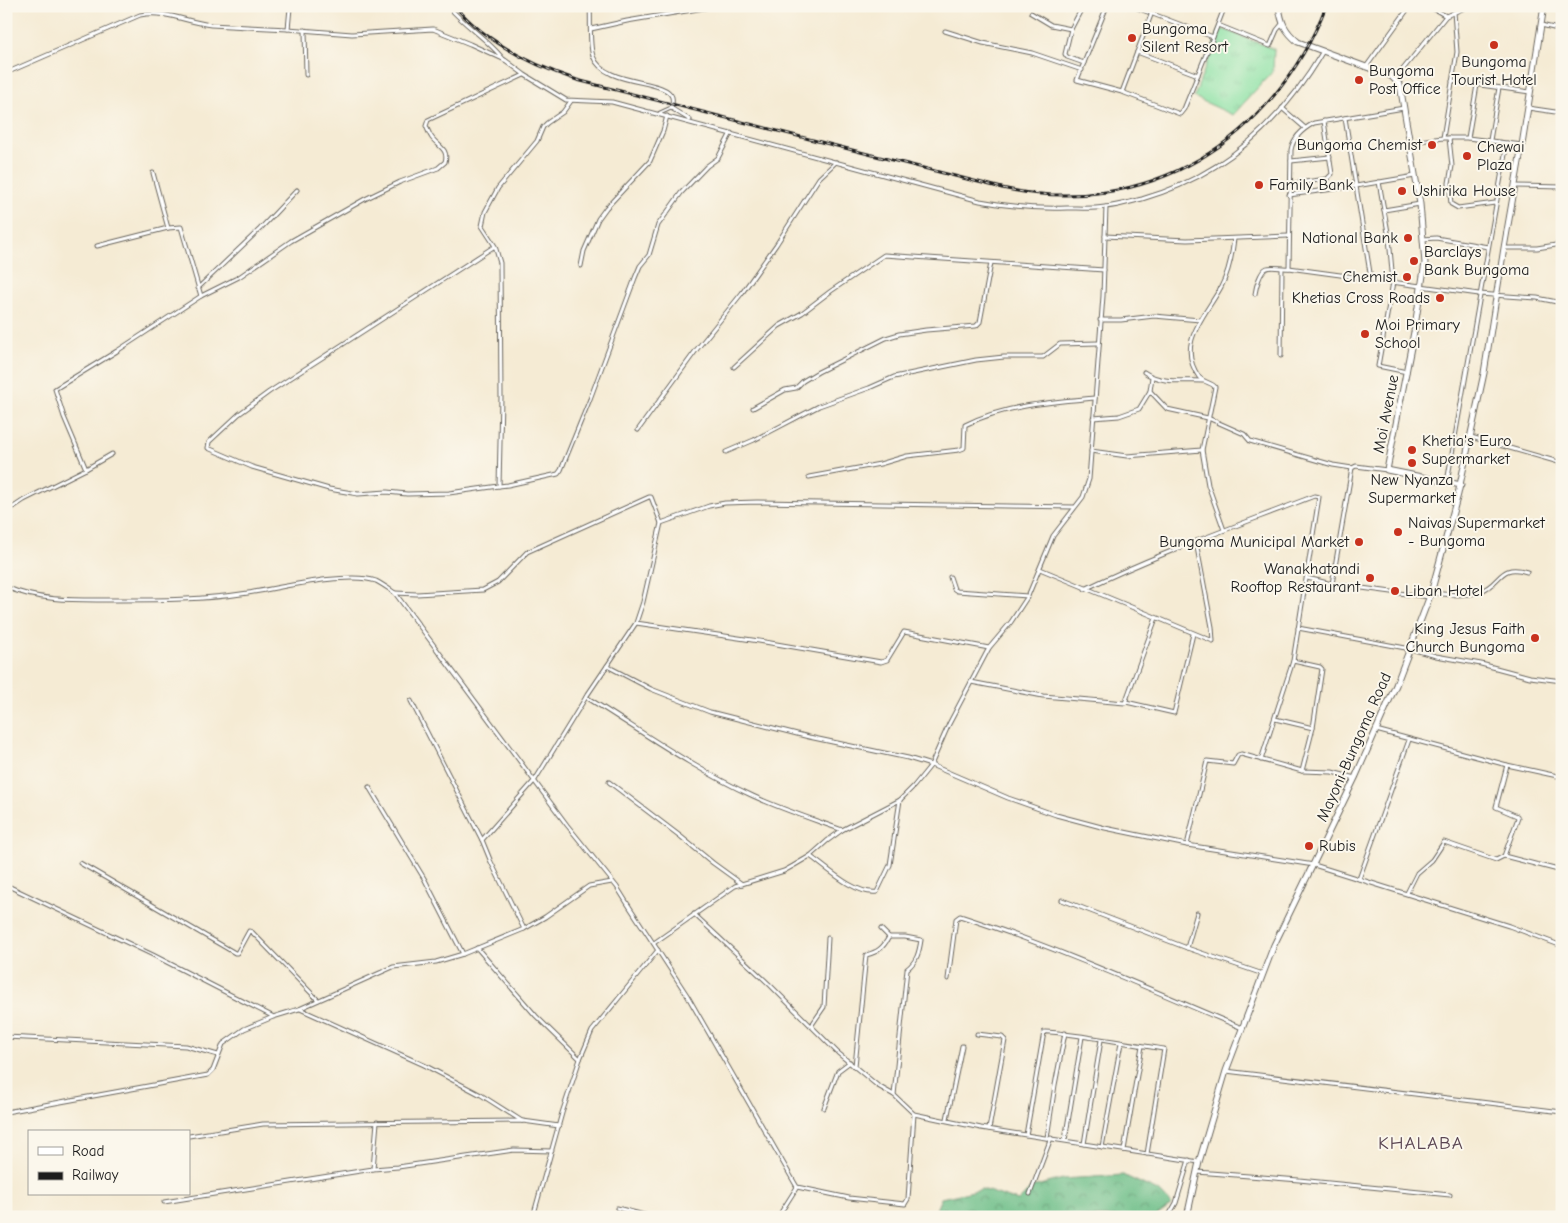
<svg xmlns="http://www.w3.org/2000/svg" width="1568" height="1223" viewBox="0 0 1568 1223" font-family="'Comic Neue',sans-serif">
  <defs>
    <pattern id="forest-crowns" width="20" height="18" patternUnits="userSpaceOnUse" patternTransform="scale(1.25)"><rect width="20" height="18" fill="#70bf8a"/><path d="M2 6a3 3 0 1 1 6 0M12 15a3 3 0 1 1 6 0" fill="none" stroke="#5b9a70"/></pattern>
    <pattern id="park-tufts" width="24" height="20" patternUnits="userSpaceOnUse" patternTransform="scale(1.25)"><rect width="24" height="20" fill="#8be1a4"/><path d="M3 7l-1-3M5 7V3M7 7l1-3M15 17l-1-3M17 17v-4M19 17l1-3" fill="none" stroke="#77c08d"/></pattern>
  </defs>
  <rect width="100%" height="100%" fill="#fbf7ec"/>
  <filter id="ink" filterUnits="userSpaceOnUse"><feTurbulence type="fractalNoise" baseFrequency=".02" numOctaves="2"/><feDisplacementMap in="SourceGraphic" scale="10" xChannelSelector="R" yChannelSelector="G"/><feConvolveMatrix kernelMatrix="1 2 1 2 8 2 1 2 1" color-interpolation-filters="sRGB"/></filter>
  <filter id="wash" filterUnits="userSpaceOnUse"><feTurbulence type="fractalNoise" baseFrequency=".0096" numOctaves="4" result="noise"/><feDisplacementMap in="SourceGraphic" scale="20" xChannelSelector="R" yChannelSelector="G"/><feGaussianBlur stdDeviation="1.12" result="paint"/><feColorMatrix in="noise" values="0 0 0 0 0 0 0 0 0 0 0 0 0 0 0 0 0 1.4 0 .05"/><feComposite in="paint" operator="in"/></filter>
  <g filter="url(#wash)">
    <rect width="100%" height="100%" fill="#f5ebd4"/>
    <polygon fill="url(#forest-crowns)" stroke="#466e53" points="1123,1175 1160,1192 1172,1205 1155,1217 933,1217 941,1198 982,1189 1018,1201 1032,1187 1063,1179"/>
    <polygon fill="url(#park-tufts)" stroke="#547e60" points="1220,28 1274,49 1273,71 1233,115 1194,97"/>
  </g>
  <g filter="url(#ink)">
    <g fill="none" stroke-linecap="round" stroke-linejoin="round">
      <g stroke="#68645c" stroke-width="5">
        <g id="street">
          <path d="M448,6C465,26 488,39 504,60"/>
          <path d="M590,6C591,19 589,45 593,56C604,87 666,78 672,97C673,101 672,105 671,108L660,113"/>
          <polyline points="1083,6 1071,29 1065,54 1067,57 1084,63"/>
          <polyline points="1107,6 1077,80 1122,92 1151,15"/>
          <polyline points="1132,6 1213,37 1225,6"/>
          <polyline points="1429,6 1446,16"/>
          <polyline points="1031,13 1051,25 1071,29"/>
          <polyline points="1218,25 1270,46 1277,30 1282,24"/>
          <polyline points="1541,25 1562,30"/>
          <polyline points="288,29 290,8 292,6 356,6"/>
          <polyline points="591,29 627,21 716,6"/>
          <polyline points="305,30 306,75"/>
          <polyline points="945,31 983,43 1032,53 1082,70"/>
          <polyline points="1137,52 1198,75"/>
          <polyline points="1366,67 1410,6"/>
          <path d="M6,73L140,15C166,10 186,22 211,25L288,29L352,34L433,29L470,44L505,60L525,75L566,100L612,102L980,201C1010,207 1037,209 1067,208C1079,208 1092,209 1105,207C1117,206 1130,202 1142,199C1223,176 1281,123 1323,51"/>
          <polyline points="1395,79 1446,16 1469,6"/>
          <polyline points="1452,81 1530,92"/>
          <polyline points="1122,92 1180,114 1184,109 1213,37"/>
          <polyline points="671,108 690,120"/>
          <polyline points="1282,108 1305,128"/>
          <polyline points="1528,108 1562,113"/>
          <polyline points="1345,118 1371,279"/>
          <polyline points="1443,138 1457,52 1454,12"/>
          <polyline points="1449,138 1452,166 1449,183 1451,204 1458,208 1495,203"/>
          <polyline points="1468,138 1477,85"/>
          <polyline points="1490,140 1499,88"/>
          <polyline points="1410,142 1443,138 1468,138 1522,145"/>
          <polyline points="1291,161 1330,157"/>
          <polyline points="153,173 168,228"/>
          <polyline points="1379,182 1389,238 1393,282 1378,366 1407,372"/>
          <polyline points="1290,184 1327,179 1332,174 1324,121"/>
          <polyline points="1515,186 1562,187"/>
          <polyline points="1289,195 1356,186 1415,176"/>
          <polyline points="1384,210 1420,204"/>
          <polyline points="1105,236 1187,240 1288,236"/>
          <polyline points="1423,239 1436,238 1488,247"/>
          <polyline points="97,246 168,228 181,227 201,296"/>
          <polyline points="495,246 269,392 239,414 209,442 208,448 252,467 329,489 358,494 387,492 407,494 449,493 499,486 501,398 500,263 495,246 482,226 485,212 498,188 537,141 543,127 547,123 563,112 571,101"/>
          <polyline points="1504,248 1537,248 1562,244"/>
          <polyline points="581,266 584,251 598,219 606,208 650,161 663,131 667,116"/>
          <path d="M1289,268L1291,150C1293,138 1303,129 1314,123L1404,108"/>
          <polyline points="198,288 260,229 297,190"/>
          <path d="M1255,294C1256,287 1260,271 1267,268C1273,266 1283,269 1289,268L1479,294L1537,298L1562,303"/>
          <polyline points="1100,320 1121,320 1154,316 1200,320"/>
          <polyline points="1281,356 1282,269"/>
          <polyline points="734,367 779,326 802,313 831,291 884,255 1104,270"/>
          <path d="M1144,372C1161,384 1183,380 1203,381"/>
          <polyline points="1152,377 1150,391 1167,409 1208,418 1244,434 1250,441 1333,465 1352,468 1356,466 1387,470"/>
          <polyline points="753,408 785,390 796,388 803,381 818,372 886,338 899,334 926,330 976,326 980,322 991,263"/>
          <polyline points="1093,418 1119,416 1139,409 1150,391"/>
          <polyline points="638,430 697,349 742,293 776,245 819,178 836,162"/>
          <polyline points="1471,437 1562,463"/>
          <polyline points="1091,451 1127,456 1202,450"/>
          <polyline points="726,452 754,440 819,406 869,388 894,377 976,360 1004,357 1043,357 1060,344 1098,343"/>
          <polyline points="86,469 112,454"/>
          <path d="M809,477L880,464L907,456L959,450L964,448L965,425C1005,405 1051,402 1095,398"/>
          <polyline points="1447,482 1507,143"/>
          <polyline points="499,486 508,485 558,474 561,470 590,399 635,278 640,266 649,255 658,225 681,193 707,166 718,158 731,133"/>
          <path d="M6,512L24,500L86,469L64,417L55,389L117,351L201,296L239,277L291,241L365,199L400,182L438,168L445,162C449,149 438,146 432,138C429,134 428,130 426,126L428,120L524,75"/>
          <polyline points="661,523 709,506 725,503 757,502 1074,507"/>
          <path d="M1224,530L1208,485L1202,450L1215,387C1211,382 1204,383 1199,377C1175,344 1206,315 1221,287C1229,272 1232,256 1234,239"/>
          <polyline points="1040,569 1213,641 1212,627 1196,542"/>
          <polyline points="950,577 954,589 957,591 1028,596"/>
          <polyline points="1307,578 1332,584 1429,597"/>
          <polyline points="1332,584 1352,468"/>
          <path d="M6,587C40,602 79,600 115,600C159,600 204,600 248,593C279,588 348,571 376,581C382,584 389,589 395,593L567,825L617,887L627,903L687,995L797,1187L849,1198L905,1204L908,1199L914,1114"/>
          <path d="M1085,589C1159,553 1237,526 1314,496L1319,497L1293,661L1261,760"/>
          <polyline points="395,593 417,594 483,590 498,582 527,552 649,497 651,497 661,523 643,602 636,623 586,697 535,780 482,840"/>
          <path d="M1432,593C1446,594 1465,597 1479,592C1502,584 1498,563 1527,572"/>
          <polyline points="636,623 759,641 881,662 887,660 904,632 989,648"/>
          <polyline points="1298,628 1411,649 1436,656 1481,664 1530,677 1562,681"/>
          <polyline points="1293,661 1320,667 1322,669 1313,728 1302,771"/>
          <polyline points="607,666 651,689 710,712 809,737 908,758 931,765 1008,798 1056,815 1105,828 1187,845 1314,865 1509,926 1562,946"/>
          <polyline points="971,682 1043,696 1125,703 1156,618"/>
          <path d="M586,697C641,731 694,769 753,796C781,809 812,819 842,830"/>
          <polyline points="411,701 482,840 491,862 524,929"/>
          <polyline points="1126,702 1174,713 1193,634"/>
          <polyline points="1275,719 1313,728"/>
          <polyline points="1376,730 1507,765 1562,777"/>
          <polyline points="1507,765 1496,807 1517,816 1518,818 1504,856 1562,871"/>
          <polyline points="609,782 680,836 713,863 742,884"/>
          <polyline points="369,787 425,880 463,954"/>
          <polyline points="1187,845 1207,761 1233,764 1238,755 1241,754 1302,771 1332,772 1355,778"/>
          <path d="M810,856C827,868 855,895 877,892L890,865L900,800"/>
          <polyline points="80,863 235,953 237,953 249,931 252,932 318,1000"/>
          <polyline points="1359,879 1409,740"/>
          <polyline points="6,885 153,955 272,1016"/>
          <polyline points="1407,893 1417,873 1432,860 1444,842 1496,860 1504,856"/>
          <polyline points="1062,900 1187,948"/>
          <polyline points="1197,913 1187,948 1263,974"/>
          <polyline points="694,914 769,984 838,1053 878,1086 894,1095 914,1114 981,1128 1199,1162"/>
          <path d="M881,929L889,937H905L921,940C919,953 917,961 907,969L894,1095"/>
          <polyline points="654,943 735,886 784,871 793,866 810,856 827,841 842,830 900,800 914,786 931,765 949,724 989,648 1011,622 1028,596 1053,536 1083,497 1089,479 1103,296 1106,207"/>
          <polyline points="477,948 536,1016 580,1059"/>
          <path d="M948,979L956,919L960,916C1056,947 1149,989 1242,1028"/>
          <polyline points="300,1009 424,1065 481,1095 522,1121"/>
          <polyline points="811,1026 824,1007 828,938"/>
          <polyline points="977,1034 1002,1037 1005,1040 989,1129"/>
          <polyline points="6,1037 186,1046 218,1055"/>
          <path d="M855,1066L866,955C878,952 883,948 889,937"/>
          <polyline points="1226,1071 1562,1112"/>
          <polyline points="824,1108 838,1071 850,1062"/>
          <polyline points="6,1112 208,1075 213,1070 223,1044 244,1029 273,1017 299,1009 393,967 436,962 463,954 524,929 545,917 589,886 612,882"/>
          <polyline points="947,1119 962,1046"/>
          <path d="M1026,1135L1044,1032C1050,1030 1150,1047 1164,1049L1147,1154"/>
          <polyline points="189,1136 263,1124 523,1121 559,1126"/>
          <polyline points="1047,1138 1055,1085 1065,1033"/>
          <polyline points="1065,1140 1082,1037"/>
          <polyline points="1084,1144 1101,1040"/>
          <polyline points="1102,1147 1121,1043"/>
          <polyline points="1124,1150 1142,1046"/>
          <polyline points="373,1169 377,1122"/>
          <polyline points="1197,1172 1299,1180 1450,1195"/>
          <polyline points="1030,1194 1051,1138"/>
          <polyline points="164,1202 373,1169 398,1167 514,1150 552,1151"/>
          <polyline points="617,1208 652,1217"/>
          <polyline points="533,1217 562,1113 580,1059 592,1031 658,950"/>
          <polyline points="778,1217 797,1187"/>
          <polyline points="1168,1217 1176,1203 1189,1160"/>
        </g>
      </g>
      <g stroke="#68645c" stroke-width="7">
        <path id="secondary" d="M1279,6C1281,23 1285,31 1298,42L1391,76L1400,85L1420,204L1425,263L1414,332L1387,470L1461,485"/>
      </g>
      <g stroke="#68645c" stroke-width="7">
        <polyline id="primary" points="1187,1217 1199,1162 1226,1071 1274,945 1355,778 1396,685 1431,593 1458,494 1484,373 1504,248 1522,145 1544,6"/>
      </g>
      <use href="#street" stroke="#fff" stroke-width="3"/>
      <use href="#secondary" stroke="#fff" stroke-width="5"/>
      <use href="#primary" stroke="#fff" stroke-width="5"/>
      <g stroke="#1c1c1c" stroke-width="3">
        <path id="rail" d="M455,6C486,43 533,65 577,80L1002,188C1146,220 1274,141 1326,6"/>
      </g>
      <use href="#rail" stroke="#fbf7ec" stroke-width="1" stroke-dasharray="4" stroke-linecap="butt"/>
    </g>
  </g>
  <g fill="#c8321e" stroke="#fbf7ec" stroke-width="2">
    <circle cx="1132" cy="38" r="5"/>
    <circle cx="1494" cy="45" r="5"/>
    <circle cx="1359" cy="80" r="5"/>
    <circle cx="1432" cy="145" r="5"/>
    <circle cx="1467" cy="156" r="5"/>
    <circle cx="1259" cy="185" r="5"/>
    <circle cx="1402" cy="191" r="5"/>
    <circle cx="1408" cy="238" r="5"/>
    <circle cx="1414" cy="261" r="5"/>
    <circle cx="1407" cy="277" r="5"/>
    <circle cx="1440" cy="298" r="5"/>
    <circle cx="1365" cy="334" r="5"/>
    <circle cx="1412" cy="450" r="5"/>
    <circle cx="1412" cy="463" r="5"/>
    <circle cx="1398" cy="532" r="5"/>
    <circle cx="1359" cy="542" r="5"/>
    <circle cx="1370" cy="578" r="5"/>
    <circle cx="1395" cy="591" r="5"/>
    <circle cx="1535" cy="638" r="5"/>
    <circle cx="1309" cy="846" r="5"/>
  </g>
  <g text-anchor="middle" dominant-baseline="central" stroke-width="4" stroke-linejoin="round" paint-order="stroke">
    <g font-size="16" fill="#1c1c1c" stroke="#fbf7ec" text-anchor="start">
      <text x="1142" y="29">Bungoma<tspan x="1142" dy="18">Silent Resort</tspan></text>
      <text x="1494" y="62" text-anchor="middle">Bungoma<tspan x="1494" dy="18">Tourist Hotel</tspan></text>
      <text x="1369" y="71">Bungoma<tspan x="1369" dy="18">Post Office</tspan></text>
      <text x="1422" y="145" text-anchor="end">Bungoma Chemist</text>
      <text x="1477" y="147">Chewai<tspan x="1477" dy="18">Plaza</tspan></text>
      <text x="1269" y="185">Family Bank</text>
      <text x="1412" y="191">Ushirika House</text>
      <text x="1398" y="238" text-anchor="end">National Bank</text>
      <text x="1424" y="252">Barclays<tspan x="1424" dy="18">Bank Bungoma</tspan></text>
      <text x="1397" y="277" text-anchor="end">Chemist</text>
      <text x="1430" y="298" text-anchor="end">Khetias Cross Roads</text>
      <text x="1375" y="325">Moi Primary<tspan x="1375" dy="18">School</tspan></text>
      <text x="1422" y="441">Khetia's Euro<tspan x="1422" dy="18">Supermarket</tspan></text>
      <text x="1412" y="480" text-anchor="middle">New Nyanza<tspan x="1412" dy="18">Supermarket</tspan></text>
      <text x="1408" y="523">Naivas Supermarket<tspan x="1408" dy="18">- Bungoma</tspan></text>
      <text x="1349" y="542" text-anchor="end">Bungoma Municipal Market</text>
      <text x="1360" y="569" text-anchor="end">Wanakhatandi<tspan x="1360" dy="18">Rooftop Restaurant</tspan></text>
      <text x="1405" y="591">Liban Hotel</text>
      <text x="1525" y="629" text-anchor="end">King Jesus Faith<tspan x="1525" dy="18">Church Bungoma</tspan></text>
      <text x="1319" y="846">Rubis</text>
    </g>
    <g font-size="16" fill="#1c1c1c" stroke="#fbf7ec">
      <text transform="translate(1386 414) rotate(-79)">Moi Avenue</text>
      <text transform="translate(1354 747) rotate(-66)">Mayoni-Bungoma Road</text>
    </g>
    <g font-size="19" letter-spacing="1" fill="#5a4552" stroke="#fbf7ec">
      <text x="1421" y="1143">KHALABA</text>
    </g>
  </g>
  <rect width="1568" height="1223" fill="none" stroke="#fbf7ec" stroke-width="25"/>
  <rect x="28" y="1130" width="162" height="65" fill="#fbf7ec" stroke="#a29f99"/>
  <rect x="38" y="1147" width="25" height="8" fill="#ffffff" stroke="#a29f99"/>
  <text x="72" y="1156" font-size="15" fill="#1c1c1c">Road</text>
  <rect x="38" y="1172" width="25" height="8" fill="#1c1c1c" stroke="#a29f99"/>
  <text x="72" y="1180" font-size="15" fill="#1c1c1c">Railway</text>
</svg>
